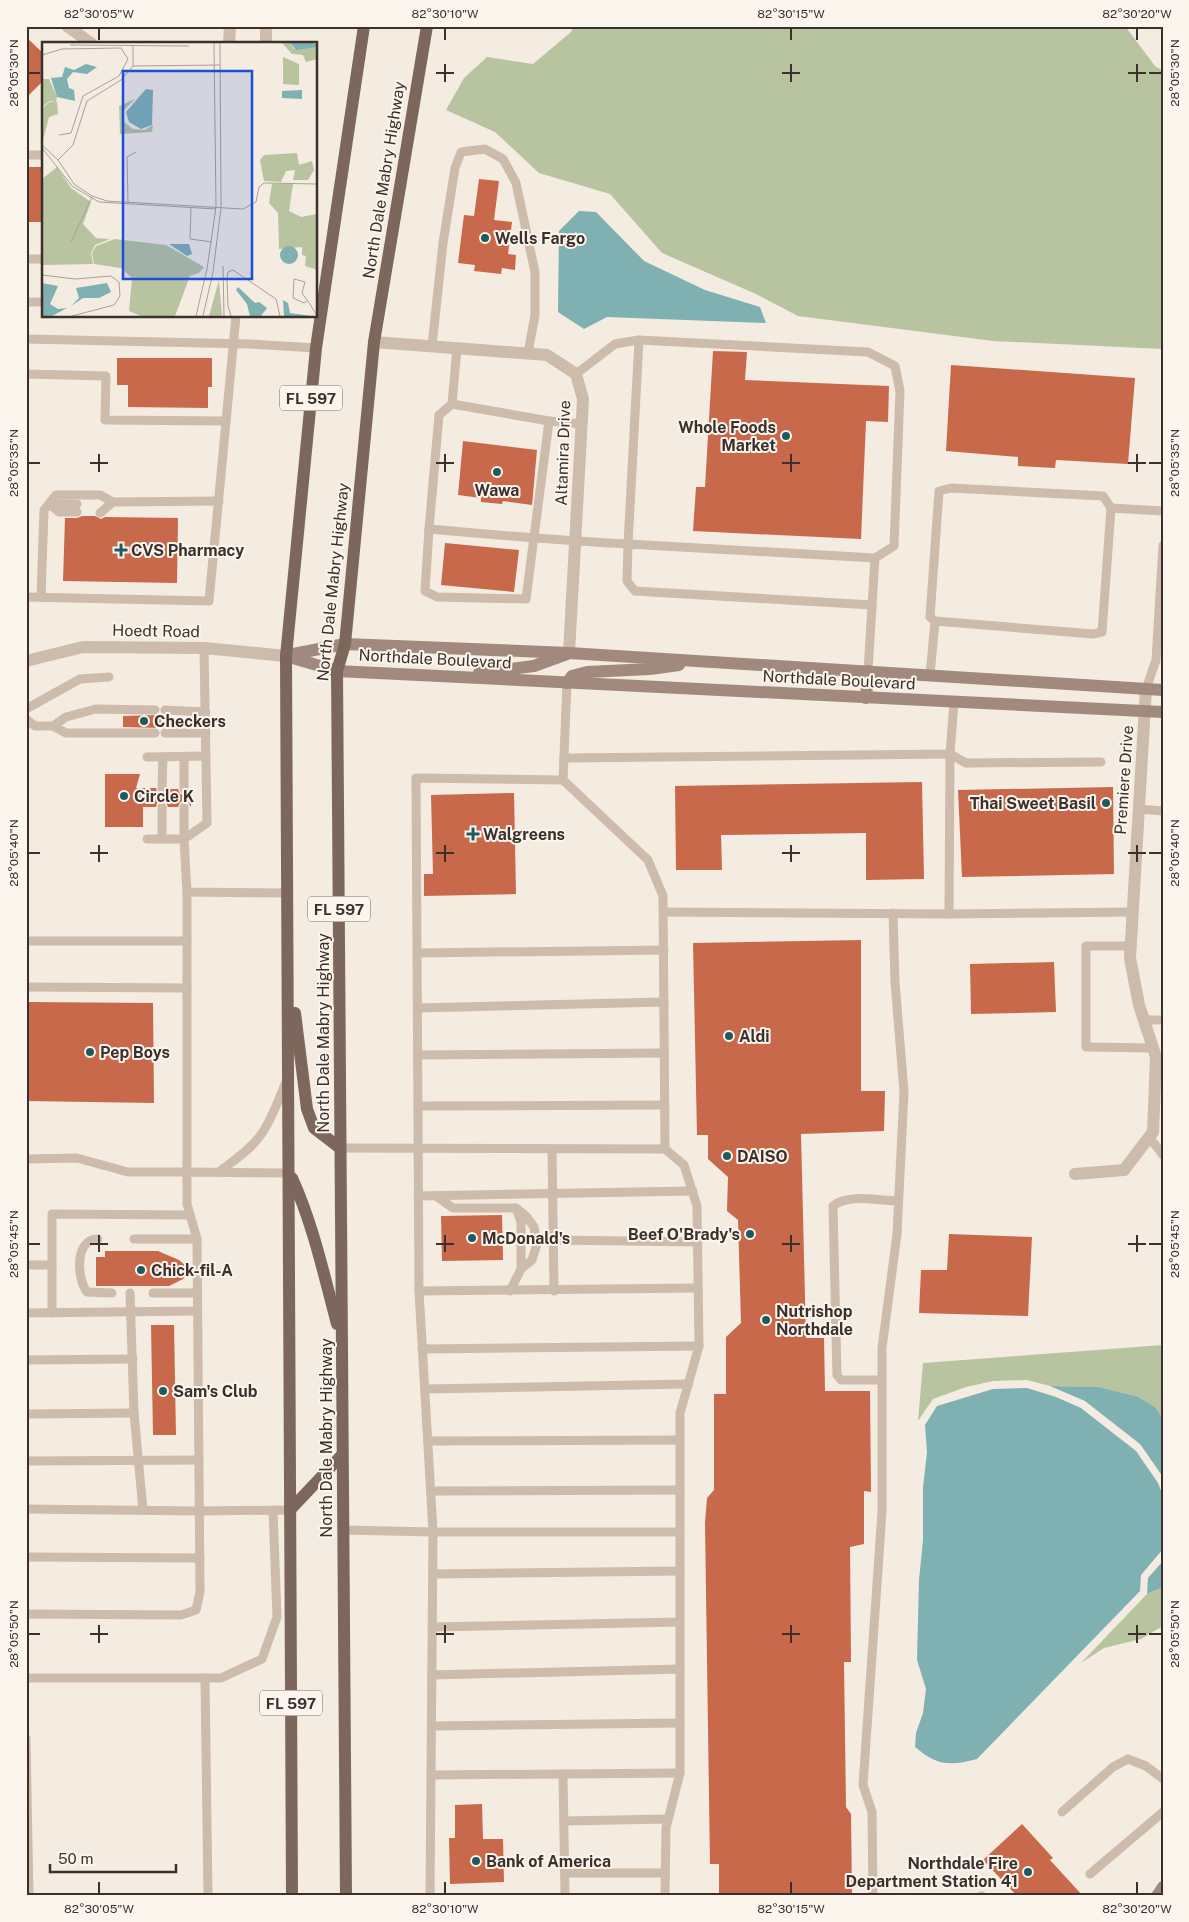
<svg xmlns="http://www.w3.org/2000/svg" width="1189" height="1922" viewBox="0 0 1189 1922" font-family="'Public Sans',sans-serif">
  <rect width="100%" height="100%" fill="#f4ebe1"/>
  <g fill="#b8c4a0">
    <polygon points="574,26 1125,26 1155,66 1163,71 1163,349 993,341 798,316 756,294 662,253 610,194 539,173 495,132 446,110 464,78 487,57 533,64 571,32"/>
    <polygon points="1163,1345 1163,1419 1156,1408 1098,1387 1050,1386 1027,1380 993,1381 966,1387 933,1399 918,1421 923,1363"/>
    <polygon points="1163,1587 1163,1626 1141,1639 1104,1648 1081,1663 1147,1594"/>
  </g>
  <g fill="#7fb0b2">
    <polygon points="579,211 596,212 644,261 705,290 760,307 766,323 607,317 584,329 558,312 559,231"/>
    <polygon points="1050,1386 1098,1387 1138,1397 1156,1408 1163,1419 1163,1477 1140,1444 1085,1401"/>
    <path d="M1027,1388L1056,1397L1081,1408L1136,1451L1158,1483L1163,1496V1549L1141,1575L1140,1591L977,1759C950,1766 937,1766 915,1747L916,1733L923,1713L926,1689L917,1660L919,1580L923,1540V1488L927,1452L925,1425L937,1406L993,1389Z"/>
    <polygon points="1163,1561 1163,1587 1147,1594 1148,1578"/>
  </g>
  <g fill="#c8694b">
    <polygon points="26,37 44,54 44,80 26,98"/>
    <rect x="26" y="167" width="18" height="55"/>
    <polygon points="479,179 499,181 494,220 512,222 508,254 516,255 515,270 502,268 501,274 474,271 475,265 458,263 464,215 474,216"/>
    <polygon points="713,351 747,352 745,380 889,386 888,422 866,421 861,539 693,531 696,487 705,487"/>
    <polygon points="117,358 212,358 212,387 208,387 208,408 128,407 128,385 117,385"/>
    <polygon points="951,365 1135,378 1128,464 1056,460 1055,468 1018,466 1018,457 946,451"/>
    <polygon points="463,441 537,450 532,505 503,501 502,504 481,502 481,498 458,495"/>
    <polygon points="82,516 95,516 101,519 105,517 178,518 177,583 63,581 65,518 77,518"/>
    <polygon points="445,543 519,550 514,592 441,585"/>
    <polygon points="161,715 165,716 165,727 162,728 123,727 123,716"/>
    <polygon points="105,774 140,774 136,788 156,788 157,792 161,795 167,793 168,789 178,789 180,794 184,795 188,794 191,789 191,807 188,802 184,801 180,802 178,807 168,807 166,802 162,801 157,803 156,807 143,807 143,827 105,827"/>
    <polygon points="922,782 924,879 866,880 866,833 721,835 722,870 676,870 675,786"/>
    <polygon points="1113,787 1114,874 962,877 958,790"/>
    <polygon points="514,793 516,894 424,896 424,874 433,874 431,795"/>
    <polygon points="861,940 861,1091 885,1091 884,1131 801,1134 806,1338 824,1338 825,1391 870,1391 871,1492 864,1491 864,1544 850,1547 851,1662 844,1662 846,1807 851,1814 852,1896 719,1896 719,1864 710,1864 705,1523 707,1498 714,1490 714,1394 726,1394 726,1337 741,1323 738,1220 727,1211 728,1177 708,1159 708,1135 697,1135 693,943"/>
    <polygon points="1054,962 1056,1012 971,1014 970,964"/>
    <polygon points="27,1002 153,1003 154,1103 26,1101"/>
    <polygon points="502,1215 503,1260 442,1261 441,1216"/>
    <polygon points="949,1234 1032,1237 1028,1316 919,1313 921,1270 947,1270"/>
    <polygon points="105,1251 158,1251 179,1260 186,1266 187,1274 183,1279 169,1286 96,1286 96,1257 105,1257"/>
    <polygon points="151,1325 174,1325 176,1435 153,1435"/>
    <polygon points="482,1804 483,1839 503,1839 504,1882 450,1884 449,1838 455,1838 455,1805"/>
    <polygon points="1022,1824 1053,1858 1050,1860 1083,1896 1017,1896 983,1860"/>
  </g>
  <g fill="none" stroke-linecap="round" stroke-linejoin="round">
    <g stroke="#cdbbac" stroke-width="9">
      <polyline points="26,155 44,155"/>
      <polyline points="26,259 44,259"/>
      <polyline points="26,302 44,302"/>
      <polyline points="26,339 250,344 316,348"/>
      <polyline points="639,340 868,352 895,366 900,391 894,546 875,558 868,671"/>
      <polyline points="432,346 443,243 455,168 461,152 485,149 503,159 516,183 535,272 535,315 528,353"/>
      <path d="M457,348L452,404L549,421L526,599L437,597L425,591L429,529C496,535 562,541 628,544L639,340L615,344L576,374"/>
      <polyline points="26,374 106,376 105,420 226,421"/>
      <polyline points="549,421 582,424"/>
      <polygon points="951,488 1103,496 1111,508 1102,632 1093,634 935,621 930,617 939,491"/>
      <polyline points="49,504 59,512 77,512"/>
      <polyline points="49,504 77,504"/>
      <polyline points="1111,508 1163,511"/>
      <polyline points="100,513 113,502"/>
      <polyline points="429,529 439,415 452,404"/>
      <polyline points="26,597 209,601 236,316"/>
      <polyline points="41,597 44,510 56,495 100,495 113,502 219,501"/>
      <polyline points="872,605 635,591 627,581 628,544 875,558"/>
      <polyline points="204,648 207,823 184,839 187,892 287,893"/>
      <polyline points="930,675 935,621"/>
      <polyline points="1146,689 1156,660 1163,545"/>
      <polyline points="26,709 80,679 109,677"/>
      <polyline points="165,710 206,712"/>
      <polyline points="26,719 35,726 53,726 66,717 96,709 155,710"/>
      <polyline points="53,726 66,733 155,733"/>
      <polyline points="165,733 206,733"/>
      <polyline points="147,757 206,756"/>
      <polyline points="184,757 184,789"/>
      <polyline points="564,758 950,754 954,702"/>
      <polyline points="1101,762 966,763 950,754 949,914 1132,912"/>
      <polyline points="563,780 416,778 419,1291 433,1532 680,1532"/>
      <polyline points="162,789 163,757"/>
      <polyline points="1139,809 1163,811"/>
      <polyline points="147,839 184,839 184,807"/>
      <polyline points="162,839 162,807"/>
      <polyline points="663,912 949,914"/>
      <polyline points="26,941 187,941"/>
      <polyline points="1130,946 1086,946 1086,1047 1153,1048"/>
      <polyline points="417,953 664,950"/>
      <polyline points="26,987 187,988"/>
      <polyline points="418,1008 664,1002"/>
      <polyline points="1143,1020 1163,1020"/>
      <polyline points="418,1055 664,1053"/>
      <polyline points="418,1106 665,1105"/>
      <polyline points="1149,1137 1163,1155"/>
      <polyline points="340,1148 665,1149 663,896 648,860 563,780 567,683"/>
      <polyline points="552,1149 554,1291"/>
      <polyline points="665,1149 684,1165 697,1206 699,1346 680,1413 680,1773 666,1828 665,1896"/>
      <polyline points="26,1159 77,1158 128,1172 187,1172 187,892"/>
      <path d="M219,1172C233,1161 250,1150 260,1136C272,1120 278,1100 286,1082"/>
      <polyline points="418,1196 693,1191"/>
      <polyline points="436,1196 453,1208 516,1208 526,1216 534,1227 537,1244 532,1260 521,1269 510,1291"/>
      <polyline points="516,1208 521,1222 521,1269"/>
      <path d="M98,1239C74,1239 77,1279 87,1292L112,1293"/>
      <polyline points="134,1239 197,1239"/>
      <polyline points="554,1240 698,1242"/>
      <polyline points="26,1265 52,1265"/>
      <polyline points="419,1291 698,1288"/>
      <polyline points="130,1293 134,1413 143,1510"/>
      <polyline points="153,1293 197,1293"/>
      <polyline points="26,1313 197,1311"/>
      <polyline points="52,1313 52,1214 190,1215"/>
      <polyline points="422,1349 699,1346"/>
      <polyline points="26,1360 133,1359"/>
      <path d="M882,1380H841L837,1375L833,1206C849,1193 878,1201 898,1201"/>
      <polyline points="425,1389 688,1384"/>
      <polyline points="26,1414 134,1413"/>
      <polyline points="428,1441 680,1440"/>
      <polyline points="26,1461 199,1460"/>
      <polyline points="431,1491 680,1490"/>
      <polyline points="26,1509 199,1511 290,1510"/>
      <polyline points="343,1530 433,1532 430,1896"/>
      <polyline points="26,1557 200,1558"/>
      <polyline points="433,1574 680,1571"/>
      <polyline points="26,1614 181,1615 196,1610 200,1592 197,1239 187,1204 187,1172 290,1173"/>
      <polyline points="432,1627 680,1622"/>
      <polyline points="432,1675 680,1669"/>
      <polyline points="26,1678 221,1678 262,1659 277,1617 273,1510"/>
      <polyline points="205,1678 208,1896"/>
      <polyline points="432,1726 680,1723"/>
      <polyline points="26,1738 29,1896"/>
      <polyline points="563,1774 565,1896"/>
      <polyline points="431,1775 680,1773"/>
      <polyline points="1062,1812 1113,1767 1128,1759 1146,1766 1163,1779"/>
      <polyline points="564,1821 668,1819"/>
      <polyline points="565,1873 665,1873"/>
      <polyline points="1090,1874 1163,1812"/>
      <polyline points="873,1896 872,1812 863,1785 882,1512 882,1348 897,1234 904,1092 895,982 893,913"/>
      <polyline points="981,1896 982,1896"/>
    </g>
    <g stroke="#cdbbac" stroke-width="12">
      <polyline points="67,26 92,44"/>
      <polyline points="266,26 266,44"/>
      <polyline points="229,44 230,26"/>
      <polyline points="374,342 547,355 576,374 583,399 569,653"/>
      <polyline points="26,661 83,647 204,648 286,656"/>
      <polyline points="1075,1174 1124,1170 1153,1132 1156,1057 1139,1005 1130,958 1146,689"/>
    </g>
    <g stroke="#a18a7d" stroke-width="12">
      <polyline points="288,655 345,644 569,653 1163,690"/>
      <polyline points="286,656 337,671 1163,712"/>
      <polyline points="479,673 534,666 567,654"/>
      <polyline points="567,683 572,676 587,672 650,669 679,665"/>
      <polyline points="866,698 868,671"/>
      <polyline points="1157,1896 1163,1887"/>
    </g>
    <g stroke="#7d675c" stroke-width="12">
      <polyline points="295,1013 307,1109 314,1128 340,1148"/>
      <path d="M292,1178C313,1224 324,1275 337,1324"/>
      <polyline points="290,1510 342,1455"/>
      <polyline points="292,1896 286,656 316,348 364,26"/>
      <polyline points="346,1896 337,671 345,644 374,342 427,26"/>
    </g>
  </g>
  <path fill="none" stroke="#3b302b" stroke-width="2" d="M99,28V40M445,28V40M791,28V40M1137,28V40M445,64V82M791,64V82M1137,64V82M28,73H40M436,73H454M782,73H800M1128,73H1146M1149,73H1162M99,454V472M445,454V472M791,454V472M1137,454V472M28,463H40M90,463H108M436,463H454M782,463H800M1128,463H1146M1149,463H1162M99,845V862M445,845V862M791,845V862M1137,845V862M28,853H40M90,853H108M436,853H454M782,853H800M1128,853H1146M1149,853H1162M99,1235V1252M445,1235V1252M791,1235V1252M1137,1235V1252M28,1244H40M90,1244H108M436,1244H454M782,1244H800M1128,1244H1146M1149,1244H1162M99,1625V1643M445,1625V1643M791,1625V1643M1137,1625V1643M28,1634H40M90,1634H108M436,1634H454M782,1634H800M1128,1634H1146M1149,1634H1162M99,1882V1894M445,1882V1894M791,1882V1894M1137,1882V1894"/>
  <g fill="#1f5a5e" stroke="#fbf5ee" stroke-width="2">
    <circle cx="485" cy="238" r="5"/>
    <circle cx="786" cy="436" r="5"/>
    <circle cx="497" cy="472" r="5"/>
    <path d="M118.5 542.5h5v5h5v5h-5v5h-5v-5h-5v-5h5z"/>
    <circle cx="144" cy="721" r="5"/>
    <circle cx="124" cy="796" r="5"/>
    <circle cx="1106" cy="803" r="5"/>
    <path d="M470.5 826.5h5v5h5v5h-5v5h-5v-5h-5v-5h5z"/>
    <circle cx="729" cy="1036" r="5"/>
    <circle cx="90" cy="1052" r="5"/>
    <circle cx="727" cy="1156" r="5"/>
    <circle cx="750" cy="1234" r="5"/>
    <circle cx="472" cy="1238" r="5"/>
    <circle cx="141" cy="1270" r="5"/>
    <circle cx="766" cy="1320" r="5"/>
    <circle cx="163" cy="1391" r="5"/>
    <circle cx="476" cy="1861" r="5"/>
    <circle cx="1028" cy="1872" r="5"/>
  </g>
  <g text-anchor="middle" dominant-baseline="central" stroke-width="4" stroke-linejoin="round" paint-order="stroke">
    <g fill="#fbf5ee" stroke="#756b66" stroke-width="1">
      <rect x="280" y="385.5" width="62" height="25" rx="4"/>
      <rect x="308" y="896.5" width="62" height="25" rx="4"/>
      <rect x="260" y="1690.5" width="62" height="25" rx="4"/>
    </g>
    <g font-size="15" font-weight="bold" fill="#3b302b">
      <text x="311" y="398">FL 597</text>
      <text x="339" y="909">FL 597</text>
      <text x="291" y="1703">FL 597</text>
    </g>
    <g font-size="16" fill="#3b302b" stroke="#fbf5ee">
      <text transform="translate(384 180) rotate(-81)">North Dale Mabry Highway</text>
      <text transform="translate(563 453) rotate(-88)">Altamira Drive</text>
      <text transform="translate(333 582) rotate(-84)">North Dale Mabry Highway</text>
      <text transform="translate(156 631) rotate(1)">Hoedt Road</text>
      <text transform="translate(435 659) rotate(3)">Northdale Boulevard</text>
      <text transform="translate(839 680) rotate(3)">Northdale Boulevard</text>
      <text transform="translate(1124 780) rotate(-86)">Premiere Drive</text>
      <text transform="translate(323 1033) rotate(-90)">North Dale Mabry Highway</text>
      <text transform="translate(326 1438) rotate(-90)">North Dale Mabry Highway</text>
    </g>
    <g font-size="16" font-weight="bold" fill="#3b302b" stroke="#fbf5ee" text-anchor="start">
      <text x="495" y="238">Wells Fargo</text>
      <text x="776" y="427" text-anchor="end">Whole Foods<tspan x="776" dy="18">Market</tspan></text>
      <text x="497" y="490" text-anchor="middle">Wawa</text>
      <text x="131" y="550">CVS Pharmacy</text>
      <text x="154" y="721">Checkers</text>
      <text x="134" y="796">Circle K</text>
      <text x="1096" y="803" text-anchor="end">Thai Sweet Basil</text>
      <text x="483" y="834">Walgreens</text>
      <text x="739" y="1036">Aldi</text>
      <text x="100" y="1052">Pep Boys</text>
      <text x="737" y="1156">DAISO</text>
      <text x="740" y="1234" text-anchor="end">Beef O'Brady's</text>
      <text x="482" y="1238">McDonald's</text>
      <text x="151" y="1270">Chick-fil-A</text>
      <text x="776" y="1311">Nutrishop<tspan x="776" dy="18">Northdale</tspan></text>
      <text x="173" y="1391">Sam's Club</text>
      <text x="486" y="1861">Bank of America</text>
      <text x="1018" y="1863" text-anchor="end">Northdale Fire<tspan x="1018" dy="18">Department Station 41</tspan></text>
    </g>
  </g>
  <g transform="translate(42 42)">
    <rect width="275" height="275" fill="#f4ebe1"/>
    <path d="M240,1H248L252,7L275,5V17L264,20L261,13L250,12ZM241,15L257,22V43L241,42ZM0,37H7L15,55L14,60L8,59L0,65ZM93,57L81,69L82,80L91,87L102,88L111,83L110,90L78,92L77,64ZM8,60H15L16,72L7,75L0,102V66ZM255,111L257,123L270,119L272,128L266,138H251L253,128L244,129L239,140L222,139L218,118L222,113ZM15,125L29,146L49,160L41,182L54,196L68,197L53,203L49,211L51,222L1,223L0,137ZM230,142H251L247,169L259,175L275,172V232L273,227L263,224L264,214L260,213V205L237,207L236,171L227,161ZM73,197L124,203L162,225L157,231L148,234L133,274H99L87,269L90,236L79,226L52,222L50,211L54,204ZM177,238L180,274H167Z" fill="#b8c4a0"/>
    <path d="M248,1H270L275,2V5L254,8ZM44,22L55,25L45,32L31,30L25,37L27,46L32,48L33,59L15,55L9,36L20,35L23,25L32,28ZM104,47L111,48L110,83L99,87L87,80L84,70ZM260,48V57L240,56V49ZM127,202H147L150,212L145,214ZM238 213a9 9 0 1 1 18 0a9 9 0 1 1-18 0ZM0,241L16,244L8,262L16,267L25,266L10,274H0ZM65,241L69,250L57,256H41L29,264L37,256L34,246ZM196,245L213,261L217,260L225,266L219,274H208L205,262L194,248ZM241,258L246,261L248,271L269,274H242Z" fill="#7fb0b2"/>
    <path fill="none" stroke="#aaa098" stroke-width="1" d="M28,3L147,4M0,13L20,7L79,6L86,17L77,34L41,54L29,91L17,93M91,24L178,23M0,103L16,118L32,142L50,154L65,159L201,167L214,160L217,145L222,141L275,142M0,106L30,144L57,160L174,167M16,118L31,103L45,59L79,38L91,24V3M86,160L85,115L94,110M149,166L148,197L170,200M29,200L50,155M181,224L182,274M0,233L33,237L69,234L77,240L78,254L72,263L30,274M265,259L262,261L251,256L252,237L263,240L260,251L268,262L275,274M154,274L165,227L174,165L172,1M161,274L171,230L179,166L178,1M189,274L186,264L185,236L186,230L191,228L234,257L238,274"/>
    <path fill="#1d4ed8" fill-opacity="0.15" stroke="#1d4ed8" stroke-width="2.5" d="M81,29H210V237H81Z"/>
    <rect width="275" height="275" fill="none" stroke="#3b302b" stroke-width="2.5"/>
  </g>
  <rect width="1189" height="1922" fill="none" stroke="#fbf5ee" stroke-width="55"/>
  <path d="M50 1864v8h126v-8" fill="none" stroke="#3b302b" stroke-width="2.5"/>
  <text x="58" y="1864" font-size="15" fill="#3b302b" stroke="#fbf5ee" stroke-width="4" paint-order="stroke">50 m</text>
  <rect x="28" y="28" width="1134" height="1866" fill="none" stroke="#3b302b" stroke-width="2"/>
  <g font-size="12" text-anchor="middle" fill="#3b302b">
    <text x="99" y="18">82°30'05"W</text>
    <text x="445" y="18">82°30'10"W</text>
    <text x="791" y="18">82°30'15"W</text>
    <text x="1137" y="18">82°30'20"W</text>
    <text transform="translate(1175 73) rotate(-90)" y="4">28°05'30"N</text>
    <text transform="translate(14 73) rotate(-90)" y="4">28°05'30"N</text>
    <text transform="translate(1175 463) rotate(-90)" y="4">28°05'35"N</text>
    <text transform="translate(14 463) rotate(-90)" y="4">28°05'35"N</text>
    <text transform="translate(1175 853) rotate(-90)" y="4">28°05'40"N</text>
    <text transform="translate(14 853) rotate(-90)" y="4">28°05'40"N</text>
    <text transform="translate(1175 1244) rotate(-90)" y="4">28°05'45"N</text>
    <text transform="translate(14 1244) rotate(-90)" y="4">28°05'45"N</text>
    <text transform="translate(1175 1634) rotate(-90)" y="4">28°05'50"N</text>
    <text transform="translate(14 1634) rotate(-90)" y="4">28°05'50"N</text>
    <text x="99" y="1913">82°30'05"W</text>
    <text x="445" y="1913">82°30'10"W</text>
    <text x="791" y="1913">82°30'15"W</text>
    <text x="1137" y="1913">82°30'20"W</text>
  </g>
</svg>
